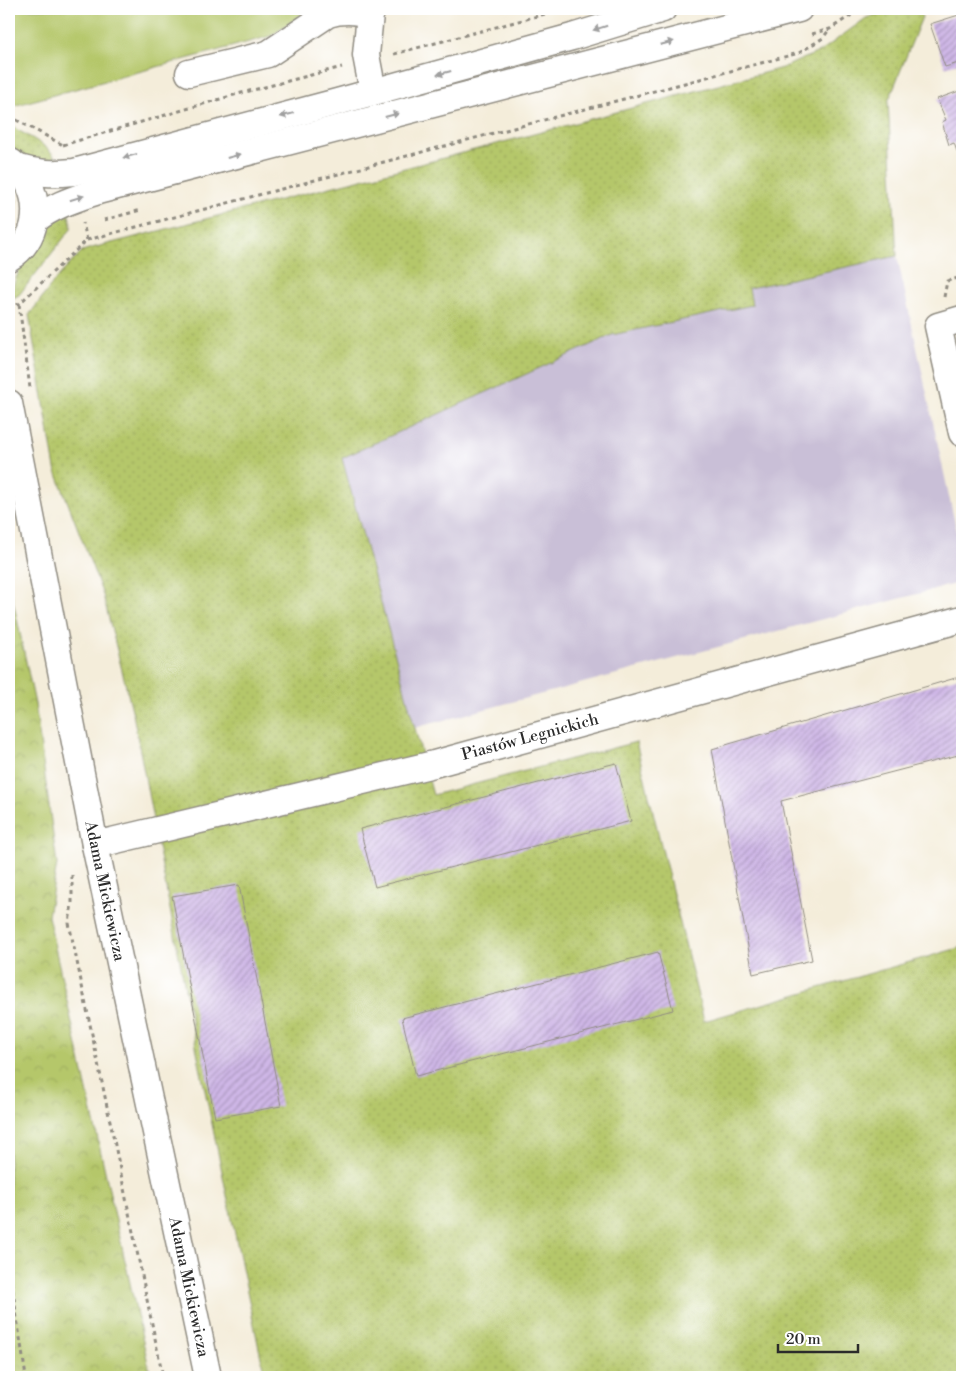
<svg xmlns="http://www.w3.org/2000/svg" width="971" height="1386" viewBox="0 0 971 1386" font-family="'Libre Bodoni',serif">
  <defs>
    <pattern id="grass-dots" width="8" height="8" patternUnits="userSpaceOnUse" patternTransform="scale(1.25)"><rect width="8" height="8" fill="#b5c76b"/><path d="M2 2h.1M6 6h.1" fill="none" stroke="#9cab5d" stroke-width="1.8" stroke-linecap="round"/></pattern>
    <pattern id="park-crowns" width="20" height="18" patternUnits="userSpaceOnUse" patternTransform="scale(1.25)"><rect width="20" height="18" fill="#b5c76b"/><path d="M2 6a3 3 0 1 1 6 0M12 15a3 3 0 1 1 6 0" fill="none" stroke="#9cab5d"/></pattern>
    <pattern id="building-hatch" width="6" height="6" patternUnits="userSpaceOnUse" patternTransform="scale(1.25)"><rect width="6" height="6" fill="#cfb7e7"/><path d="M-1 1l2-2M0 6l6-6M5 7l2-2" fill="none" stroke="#a895bb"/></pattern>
  </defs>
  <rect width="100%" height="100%" fill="#fff"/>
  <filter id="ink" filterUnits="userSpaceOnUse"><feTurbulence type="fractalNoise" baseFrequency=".02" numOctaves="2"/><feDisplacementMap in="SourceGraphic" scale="10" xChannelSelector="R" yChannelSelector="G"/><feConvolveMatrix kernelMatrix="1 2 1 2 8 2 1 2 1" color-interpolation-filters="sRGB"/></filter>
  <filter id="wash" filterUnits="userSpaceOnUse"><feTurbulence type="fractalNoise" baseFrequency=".0096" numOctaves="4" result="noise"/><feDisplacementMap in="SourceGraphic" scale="20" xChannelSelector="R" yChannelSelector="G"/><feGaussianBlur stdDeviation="1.12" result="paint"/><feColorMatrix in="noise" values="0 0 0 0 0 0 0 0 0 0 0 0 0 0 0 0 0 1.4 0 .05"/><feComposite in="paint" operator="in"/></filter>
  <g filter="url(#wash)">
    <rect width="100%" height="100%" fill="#f4edda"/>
    <polygon fill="#c9bfd7" points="897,256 962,556 962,582 414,728 342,458 612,335 752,305 749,288"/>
    <g fill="url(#grass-dots)" stroke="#70794b">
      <polygon points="893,9 918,9 922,17 888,102 897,256 749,288 752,305 612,335 342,458 433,795 636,742 704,1021 962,947 962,1377 265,1377 199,1062 133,714 103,595 55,469 29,315 56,279 82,251 92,248 440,159 782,68 821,51 866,18"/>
      <path d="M9,125C25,135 53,146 58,164L30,161L9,146Z"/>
      <polygon points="9,195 17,200 9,217 13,230 9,232"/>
      <path d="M68,212L71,223V229L19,295L13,298C7,284 36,240 46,228C52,222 61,217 68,212Z"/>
    </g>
    <polygon fill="url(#park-crowns)" stroke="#70794b" points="9,581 35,704 57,864 48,916 151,1377 9,1377"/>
    <polygon fill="#b5c76b" stroke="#70794b" points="9,9 310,9 271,36 13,106 9,104"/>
    <g id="blocks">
      <g fill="url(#building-hatch)">
        <polygon points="962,14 962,62 945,67 930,24"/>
        <polygon points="962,90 962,159 960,160 954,143 949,145 942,122 946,120 937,99"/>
        <polygon points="959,677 962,688 962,754 781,801 812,960 753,974 712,749"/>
        <polygon points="616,763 631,821 375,887 360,829"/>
        <polygon points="239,885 281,1106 215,1118 172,896"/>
        <polygon points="658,952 673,1010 416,1076 402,1018"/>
      </g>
    </g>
  </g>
  <g filter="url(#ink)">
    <use href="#blocks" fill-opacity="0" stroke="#908c82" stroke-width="1"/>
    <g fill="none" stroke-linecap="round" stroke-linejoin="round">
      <g stroke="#908c82" stroke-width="29">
        <g id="minor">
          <path d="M189,73L268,54L328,14C344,9 355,11 370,14"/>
          <polyline points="373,92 366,55 370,14 373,9"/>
          <path d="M19,168C38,174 54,174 74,172L337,102L572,37L663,9"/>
          <path d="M35,220C54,205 75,199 98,191L799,9"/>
          <path d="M9,258C45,236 42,186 11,162"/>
          <polyline points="962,319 938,326 962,433"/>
          <polyline points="9,403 95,845 208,1377"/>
          <polyline points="95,845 434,764 962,619"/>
        </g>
      </g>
      <g stroke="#908c82" stroke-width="3" stroke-dasharray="4 4" stroke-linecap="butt">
        <polyline points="812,34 830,29 861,9"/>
        <polyline points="394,54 564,9"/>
        <polyline points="9,116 63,145 63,146"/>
        <polyline points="63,145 234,95 342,67"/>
        <polyline points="104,220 141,210"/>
        <polyline points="87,240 799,53 823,38 829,30"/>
        <polyline points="944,297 947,281 962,277"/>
        <polyline points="19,304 30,388"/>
        <polyline points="9,307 19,304 87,240 83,223"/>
        <polyline points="72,875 72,903 69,923 163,1377"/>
        <polyline points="9,1266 26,1377"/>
      </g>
      <use href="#minor" stroke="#fff" stroke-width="26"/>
    </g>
    <defs><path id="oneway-solid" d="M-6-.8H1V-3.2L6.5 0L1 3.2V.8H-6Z" transform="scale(1.25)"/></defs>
    <g fill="#a0a0a0">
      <use href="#oneway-solid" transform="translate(600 28) rotate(163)"/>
      <use href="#oneway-solid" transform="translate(667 43) rotate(-15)"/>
      <use href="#oneway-solid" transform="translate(444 73) rotate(165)"/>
      <use href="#oneway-solid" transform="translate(287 115) rotate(165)"/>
      <use href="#oneway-solid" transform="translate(392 115) rotate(-15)"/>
      <use href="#oneway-solid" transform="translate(130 156) rotate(165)"/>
      <use href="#oneway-solid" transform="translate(234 156) rotate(-15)"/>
      <use href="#oneway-solid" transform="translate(77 198) rotate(-18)"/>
    </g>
  </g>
  <g text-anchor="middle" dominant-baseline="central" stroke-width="5" stroke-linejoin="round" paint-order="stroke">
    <g font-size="16" fill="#2b2b2b" stroke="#fff">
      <text transform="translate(530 737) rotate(-15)">Piastów Legnickich</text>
      <text transform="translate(105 891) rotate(78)">Adama Mickiewicza</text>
      <text transform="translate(189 1287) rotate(78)">Adama Mickiewicza</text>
    </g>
  </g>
  <rect width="971" height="1386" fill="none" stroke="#fff" stroke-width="30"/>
  <path d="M778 1344v8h80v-8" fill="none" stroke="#2b2b2b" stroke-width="2.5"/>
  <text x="786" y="1344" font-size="15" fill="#2b2b2b" stroke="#ffffff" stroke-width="4" paint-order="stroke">20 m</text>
</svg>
